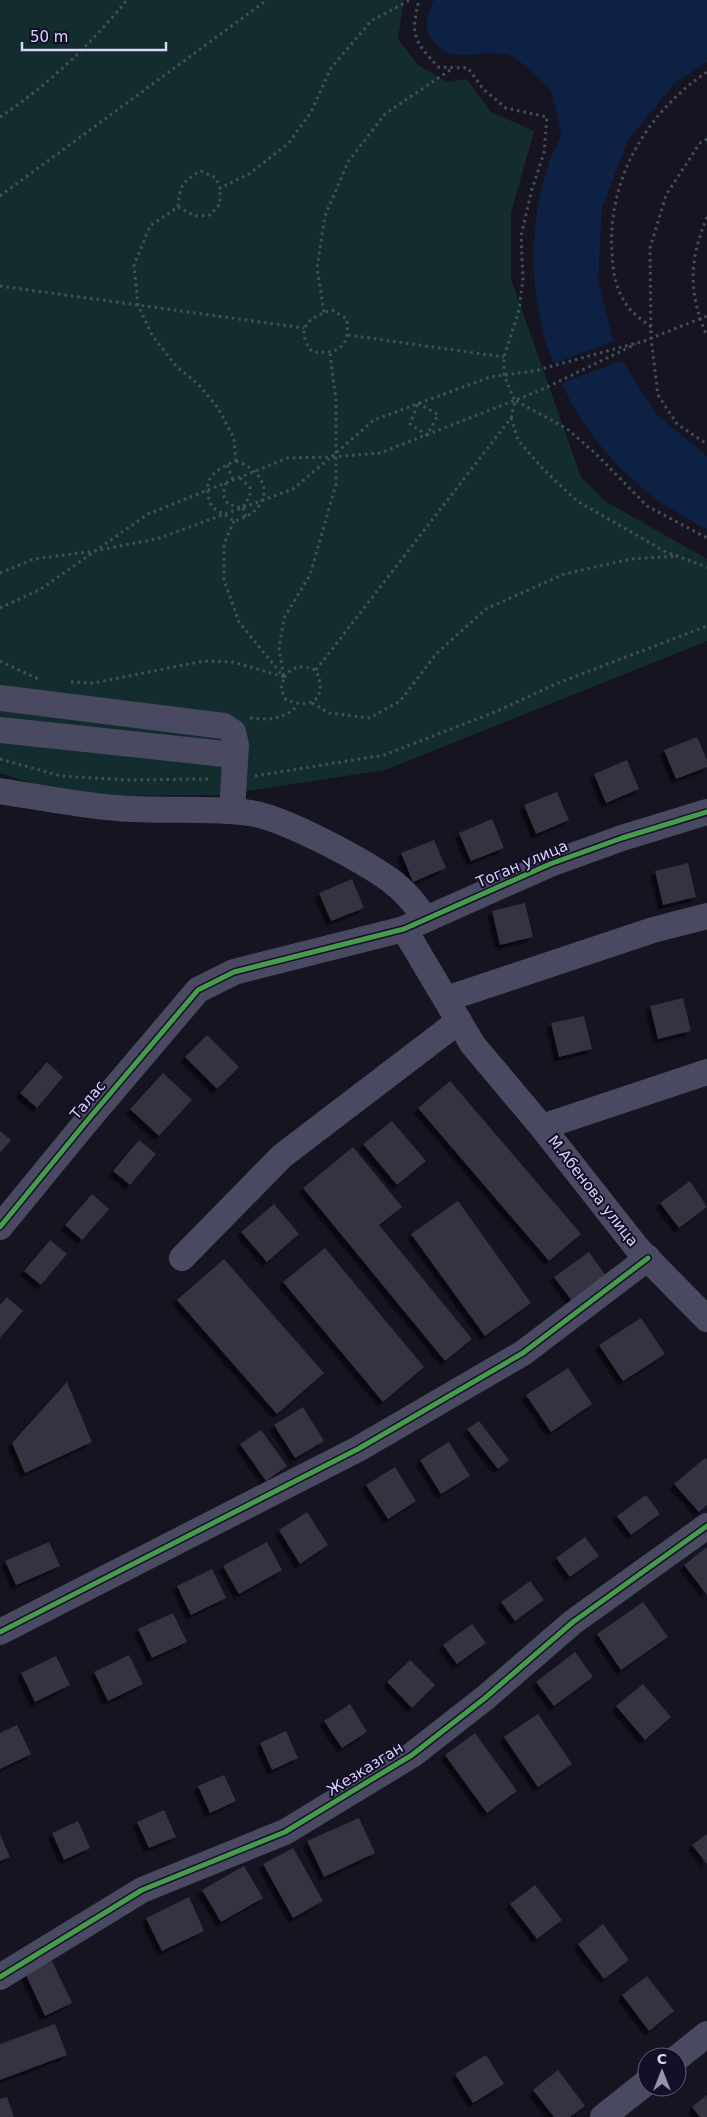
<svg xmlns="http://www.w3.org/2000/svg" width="707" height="2117" viewBox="0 0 707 2117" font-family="'DejaVu Sans',sans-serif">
  <defs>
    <filter id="shadow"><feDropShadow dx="-4.5" dy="4.5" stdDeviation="1" flood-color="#0009"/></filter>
  </defs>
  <rect width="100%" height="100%" fill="#161421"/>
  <polygon fill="#132c2d" points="0,0 404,0 398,39 418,65 447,82 467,79 491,112 534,131 511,213 511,279 581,477 605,501 707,559 707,641 385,770 221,795 70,796 0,773"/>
  <path fill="#0d2144" d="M434,0H707V62L675,83L628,140L602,208L598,282L617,353L657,415L707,456V529C590,474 520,350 536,221C538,201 543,181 549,162C552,153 559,143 561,134C561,129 553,95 550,90C545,83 519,59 511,56C481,45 453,70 431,39C423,27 428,11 434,0Z"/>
  <polygon fill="#161421" points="616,340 624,360 559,384 550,365"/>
  <g fill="#343243" filter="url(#shadow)">
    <polygon points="697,737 707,760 707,767 676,779 664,750"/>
    <polygon points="627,760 639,789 606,803 594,774"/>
    <polygon points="557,792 569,820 536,834 524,805"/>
    <polygon points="492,819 504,848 471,861 459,833"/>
    <polygon points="434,840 446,868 413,882 401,853"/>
    <polygon points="688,863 696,897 663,905 655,871"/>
    <polygon points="352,879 364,908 331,921 319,893"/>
    <polygon points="525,903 533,937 500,945 492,911"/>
    <polygon points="683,998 691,1031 658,1039 650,1006"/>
    <polygon points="584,1016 592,1049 559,1057 551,1023"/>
    <polygon points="207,1035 239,1067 217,1089 185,1057"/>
    <polygon points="47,1062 63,1077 37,1108 20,1093"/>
    <polygon points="163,1073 192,1100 159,1136 130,1109"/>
    <polygon points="450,1081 581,1234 549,1261 418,1108"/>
    <polygon points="392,1121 426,1161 397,1185 363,1144"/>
    <polygon points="0,1131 11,1140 0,1153"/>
    <polygon points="139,1140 156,1154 130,1185 113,1171"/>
    <polygon points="353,1147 402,1207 379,1225 472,1339 445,1361 303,1188"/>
    <polygon points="690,1181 707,1207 679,1228 660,1203"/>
    <polygon points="92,1194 109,1209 82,1240 65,1225"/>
    <polygon points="458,1201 531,1303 485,1336 411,1234"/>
    <polygon points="274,1204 299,1234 267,1262 241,1232"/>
    <polygon points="50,1240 67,1254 41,1285 24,1271"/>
    <polygon points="325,1248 424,1367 383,1402 283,1282"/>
    <polygon points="589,1252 606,1276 572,1301 554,1277"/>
    <polygon points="224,1259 324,1373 277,1414 177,1300"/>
    <polygon points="7,1297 23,1311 0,1338 0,1305"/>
    <polygon points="641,1318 665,1354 623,1381 599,1345"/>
    <polygon points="568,1368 592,1404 551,1432 526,1395"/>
    <polygon points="67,1382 92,1442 25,1473 12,1443"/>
    <polygon points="303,1407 324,1441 295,1458 274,1425"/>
    <polygon points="479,1421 509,1460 498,1469 467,1429"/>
    <polygon points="261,1430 287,1466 266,1481 240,1444"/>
    <polygon points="449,1442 470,1476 441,1494 420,1460"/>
    <polygon points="705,1458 707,1460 707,1505 699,1512 674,1484"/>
    <polygon points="395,1467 416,1501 388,1519 366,1485"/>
    <polygon points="646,1495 660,1514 631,1535 617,1516"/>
    <polygon points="307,1512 328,1545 300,1564 279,1530"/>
    <polygon points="585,1537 599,1556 570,1577 556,1558"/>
    <polygon points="49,1542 60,1566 16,1585 5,1561"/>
    <polygon points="267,1542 282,1570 239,1594 223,1566"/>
    <polygon points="707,1547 707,1595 684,1565"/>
    <polygon points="212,1569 226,1598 191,1615 177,1586"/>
    <polygon points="530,1581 544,1600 515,1621 501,1602"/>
    <polygon points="643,1602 668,1637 621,1670 597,1634"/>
    <polygon points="173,1613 187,1642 152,1658 138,1629"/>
    <polygon points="472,1624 486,1643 457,1664 443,1645"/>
    <polygon points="575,1652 593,1677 554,1706 536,1682"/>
    <polygon points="129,1655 143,1684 108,1701 94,1672"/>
    <polygon points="56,1656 70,1685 35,1702 21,1673"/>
    <polygon points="410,1660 435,1685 412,1708 387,1682"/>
    <polygon points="643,1684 671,1717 645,1740 616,1706"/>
    <polygon points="350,1704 367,1732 342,1748 324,1721"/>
    <polygon points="538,1714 572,1764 538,1787 504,1737"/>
    <polygon points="17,1725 31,1754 0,1769 0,1733"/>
    <polygon points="286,1731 298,1758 272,1770 260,1743"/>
    <polygon points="475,1733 517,1791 487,1813 445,1755"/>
    <polygon points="224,1775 236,1801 210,1813 198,1786"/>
    <polygon points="164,1810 176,1837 149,1848 137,1822"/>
    <polygon points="359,1818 375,1853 324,1877 307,1841"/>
    <polygon points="78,1821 90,1848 64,1860 52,1833"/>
    <polygon points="0,1834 10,1857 0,1861"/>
    <polygon points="707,1834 707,1864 692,1845"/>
    <polygon points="293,1848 323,1901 293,1918 263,1864"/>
    <polygon points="244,1866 263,1898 221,1922 202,1890"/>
    <polygon points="535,1885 562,1920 537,1939 510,1904"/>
    <polygon points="189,1897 204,1931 162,1951 146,1918"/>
    <polygon points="603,1924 629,1960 604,1979 578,1944"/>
    <polygon points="52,1961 72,2003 45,2016 25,1973"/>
    <polygon points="647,1976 674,2011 649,2031 622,1995"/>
    <polygon points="55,2024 67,2055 0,2080 0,2044"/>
    <polygon points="486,2055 504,2084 473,2103 455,2074"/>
    <polygon points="558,2070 585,2106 570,2117 554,2117 533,2090"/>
    <polygon points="707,2095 707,2117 700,2117 692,2107"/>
    <polygon points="7,2097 14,2117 0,2117 0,2099"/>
  </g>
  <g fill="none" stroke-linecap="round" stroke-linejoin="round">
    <g stroke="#44505f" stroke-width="3" stroke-dasharray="2.5 4" stroke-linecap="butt">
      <path d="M0,117C46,87 92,43 127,0"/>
      <polyline points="707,139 700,143 666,195 650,248 651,338 658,395 677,424 707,444"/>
      <polyline points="0,196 267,0"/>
      <polyline points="178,207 195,216 210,215 220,204 220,188"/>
      <path d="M707,217C689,260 688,293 707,336"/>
      <polyline points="0,286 304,328"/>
      <path d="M332,310L347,319C349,347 341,354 312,352C294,328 309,317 332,310Z"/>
      <polyline points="324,312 317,268 325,216 348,162 385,114 453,68"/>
      <path d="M651,327C643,320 631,313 626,304C615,288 613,271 612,253C607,179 647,112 707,72"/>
      <polyline points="348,335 504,357"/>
      <polyline points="516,401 566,428 595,453 647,506 707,538"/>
      <polygon points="418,403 438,415 427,435 410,424"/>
      <polyline points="511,418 518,440 544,470 577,501 666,552 707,567"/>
      <path d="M236,461L234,438L218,408L199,385L176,366L152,335L138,305L134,265L150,226L178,207C180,185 182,181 201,171L216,178L220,188L249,174L289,143L311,112L331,68L371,21L410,0"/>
      <path d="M236,461C274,474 273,511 234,521L212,507C200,481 213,470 236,461Z"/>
      <polyline points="227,465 233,480"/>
      <polyline points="240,478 250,487 250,496 243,507"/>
      <polyline points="226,483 223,495 228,504 242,508"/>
      <polyline points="243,508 246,518"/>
      <polyline points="234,521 224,544 224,580 239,622 283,676"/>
      <polyline points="0,573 34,559 95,551 148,514 288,458 331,457 374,420 490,377 534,371 644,341 707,316"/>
      <polyline points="0,608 41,589 95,551 160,538 293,489 331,457 380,453 541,390 636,344"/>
      <polyline points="0,661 38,679"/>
      <path d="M316,670L511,418L515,401L504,375V357L519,310L523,278L521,236L532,189L544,153L547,117L506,108L483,89L468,68L438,67C414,40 410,36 419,0"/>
      <path d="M284,677C295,665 301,665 316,670C328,698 313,710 286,700L281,689L284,677L279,649L284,618L310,575L336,484V401L330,353"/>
      <polyline points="71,682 93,683 204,661 233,662 284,677"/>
      <polyline points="312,703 329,713 370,718 400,701 437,653 486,609 564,574 631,559 677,556"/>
      <path d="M250,718C269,720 284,720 298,705"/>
      <polyline points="0,759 61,776 127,780 212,779"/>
      <polyline points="255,776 384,755 495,712 558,683 707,626"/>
    </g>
    <g stroke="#4a4962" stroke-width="26">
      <polyline points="0,698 224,726 233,732 236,745 232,811"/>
      <polyline points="0,730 234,755"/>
      <path d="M0,791C39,797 78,805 117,808C161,812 206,807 250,813C283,817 362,860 390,880C405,891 415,904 426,919"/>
      <polyline points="404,929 473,1045 542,1127 638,1249 707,1319"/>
      <polyline points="446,999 653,930 707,916"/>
      <polyline points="542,1127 707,1072"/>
      <polyline points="0,1227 86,1122 198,990 234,972 404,929 550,864 622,838 707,812"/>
      <polyline points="182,1258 282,1156 459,1021"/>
      <polyline points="0,1632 358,1449 523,1353 648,1258"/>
      <polyline points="0,1977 142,1890 285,1832 412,1755 485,1698 573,1622 707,1526"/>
      <polyline points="677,2058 707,2034"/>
      <polyline points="603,2117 647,2082"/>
    </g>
    <g stroke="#130f26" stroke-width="8">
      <g id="cycleway">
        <polyline points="0,1227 86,1122 198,990 234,972 404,929 550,864 622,838 707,812"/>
        <polyline points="0,1632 358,1449 523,1353 648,1258"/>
        <polyline points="0,1977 142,1890 285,1832 412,1755 485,1698 573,1622 707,1526"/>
      </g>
    </g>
    <use href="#cycleway" stroke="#469c4c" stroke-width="5"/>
  </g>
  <g text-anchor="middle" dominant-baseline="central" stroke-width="4" stroke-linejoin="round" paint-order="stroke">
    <g font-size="15" fill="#d9d4ff" stroke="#130f26">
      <text transform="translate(522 864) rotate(-23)">Тоган улица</text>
      <text transform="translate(88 1100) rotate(-50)">Талас</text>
      <text transform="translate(593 1191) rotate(52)">М.Абенова улица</text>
      <text transform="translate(365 1769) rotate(-32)">Жезказган</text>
    </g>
  </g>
  <g transform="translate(662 2072)"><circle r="24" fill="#130f26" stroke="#625e7d"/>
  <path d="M0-4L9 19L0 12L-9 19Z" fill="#9591b1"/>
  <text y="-8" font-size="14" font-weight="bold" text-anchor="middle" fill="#d9d4ff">С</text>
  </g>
  <path d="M22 42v8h144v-8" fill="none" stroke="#d9d4ff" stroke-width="2.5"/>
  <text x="30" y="42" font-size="15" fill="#d9d4ff" stroke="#130f26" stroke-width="4" paint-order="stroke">50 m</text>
</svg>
